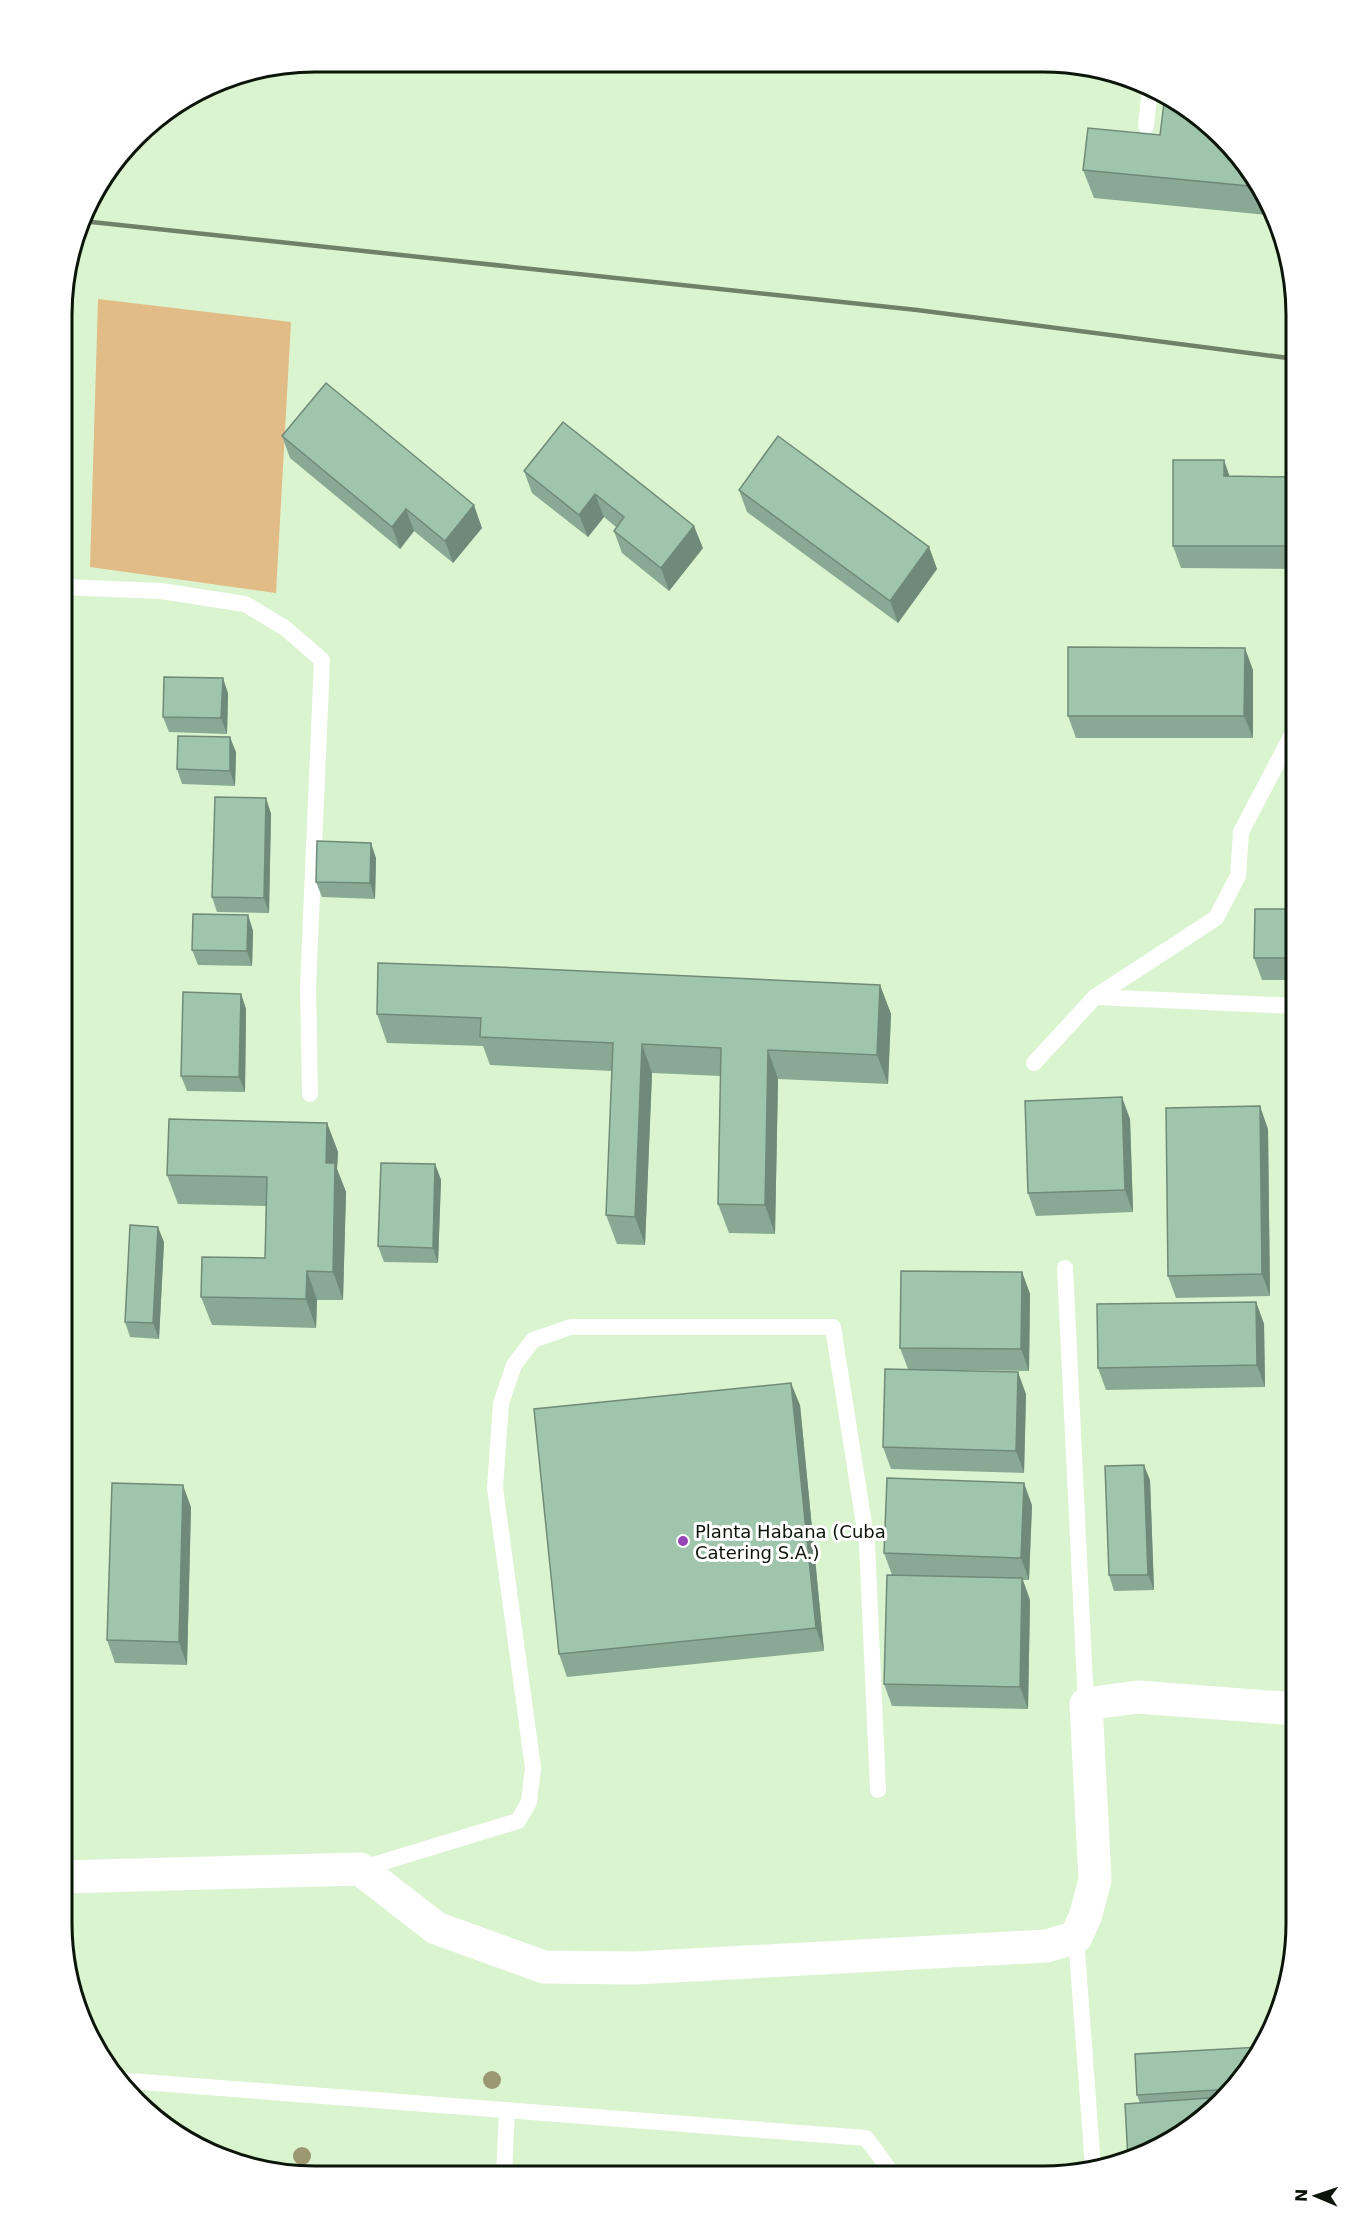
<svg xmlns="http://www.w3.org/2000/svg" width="1358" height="2238" viewBox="0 0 1358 2238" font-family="'DejaVu Sans',sans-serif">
  <rect width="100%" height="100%" fill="#dbf4d0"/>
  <polygon fill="#e2bc86" points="98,299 291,322 276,593 90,567"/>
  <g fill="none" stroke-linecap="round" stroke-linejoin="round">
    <g stroke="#fff" stroke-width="16">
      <polyline points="1146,126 1150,86"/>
      <polyline points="63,587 161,591 245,604 285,628 322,660 308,988 310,1094"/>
      <polyline points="1095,997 1296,1006"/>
      <polyline points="1034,1063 1095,997 1216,918 1238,876 1241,832 1296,727"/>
      <polyline points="1065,1268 1086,1704"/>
      <polyline points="360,1869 518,1821 529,1802 533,1768 495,1488 501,1403 514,1365 533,1340 571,1327 833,1327 867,1543 878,1790"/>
      <polyline points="1076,1937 1093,2167"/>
      <polyline points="117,2080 866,2138 894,2176"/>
      <polyline points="504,2175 507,2110"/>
    </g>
    <polyline stroke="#fff" stroke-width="33" points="62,1877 360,1869 436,1928 544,1967 635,1968 1047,1946 1076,1937 1085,1917 1095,1880 1086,1704 1138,1697 1296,1709"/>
    <polyline stroke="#70816a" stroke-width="4.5" points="82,221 917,310 1296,359"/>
  </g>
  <g fill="#9b9872">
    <circle cx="492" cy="2080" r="9"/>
    <circle cx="302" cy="2156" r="9"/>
  </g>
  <g fill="#8aa995">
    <polygon points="1160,135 1244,161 1276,216 1094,198 1083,170"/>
    <polygon points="563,422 703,548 669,591 622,553 614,531 616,527 604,517 588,537 532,493 524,471"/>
    <polygon points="282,436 482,528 453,563 414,531 400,549 290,458"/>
    <polygon points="1229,476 1296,477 1296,569 1181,568 1173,546"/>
    <polygon points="739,490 929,547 937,569 898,623 747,512"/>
    <polygon points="1253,670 1253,738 1076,738 1068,716"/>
    <polygon points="228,693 227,734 169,732 163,717"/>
    <polygon points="236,752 235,786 182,784 177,769"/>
    <polygon points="266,798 271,814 269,913 217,912 212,897"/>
    <polygon points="376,858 375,899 322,897 316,882"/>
    <polygon points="1296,909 1296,980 1262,980 1254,958"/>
    <polygon points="248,915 253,931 252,966 198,965 192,950"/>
    <polygon points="880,985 891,1014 888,1084 778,1079 775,1234 729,1233 718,1204 721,1076 652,1073 645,1245 617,1244 606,1215 612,1071 490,1065 483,1046 387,1043 377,1014"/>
    <polygon points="241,994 246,1009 245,1092 187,1091 181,1076"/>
    <polygon points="1130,1119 1133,1212 1036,1216 1028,1193"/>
    <polygon points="327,1123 338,1152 337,1169 346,1192 343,1300 317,1300 316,1328 212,1325 201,1297 265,1258 266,1206 178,1204 167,1175"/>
    <polygon points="1268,1129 1270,1296 1176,1298 1168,1276"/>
    <polygon points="435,1164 441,1180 438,1263 384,1262 378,1246"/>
    <polygon points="164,1242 159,1339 130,1337 125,1322"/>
    <polygon points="1022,1272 1030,1294 1029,1371 953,1370 1026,1394 1024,1473 891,1469 883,1447 908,1369 900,1348"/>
    <polygon points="1256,1302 1264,1324 1265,1387 1106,1390 1098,1368"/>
    <polygon points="800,1405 824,1651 567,1677 559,1654"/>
    <polygon points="1150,1480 1154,1590 1114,1591 1109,1575"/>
    <polygon points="1032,1505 1029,1580 1023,1580 1030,1600 1028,1709 892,1706 884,1684 892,1575 884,1553"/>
    <polygon points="191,1507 187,1665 115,1663 107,1640"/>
    <polygon points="1244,2077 1198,2124 1140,2103 1137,2095"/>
  </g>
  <g fill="#708a79">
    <polygon points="1224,460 1232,483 1224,476"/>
    <polygon points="595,494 604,517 588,537 579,515"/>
    <polygon points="474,505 482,528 453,563 445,541"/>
    <polygon points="406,509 414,531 400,549 392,527"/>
    <polygon points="694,526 703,548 669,591 661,568"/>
    <polygon points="929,547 937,569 898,623 890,601"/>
    <polygon points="1245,648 1253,670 1253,738 1244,716"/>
    <polygon points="223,678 228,693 227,734 221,718"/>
    <polygon points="230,737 236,752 235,786 230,771"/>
    <polygon points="266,798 271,814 269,913 264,898"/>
    <polygon points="371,843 376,858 375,899 370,883"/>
    <polygon points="248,915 253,931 252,966 247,951"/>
    <polygon points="880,985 891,1014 888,1084 877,1055"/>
    <polygon points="241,994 246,1009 245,1092 239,1077"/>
    <polygon points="642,1044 652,1073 645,1245 635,1217"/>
    <polygon points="768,1050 778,1079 775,1234 765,1205"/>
    <polygon points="1122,1097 1130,1119 1133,1212 1125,1190"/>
    <polygon points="1260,1106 1268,1129 1270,1296 1262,1274"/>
    <polygon points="327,1123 338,1152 337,1169 346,1192 343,1300 333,1272 326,1163"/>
    <polygon points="435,1164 441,1180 438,1263 433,1248"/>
    <polygon points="158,1227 164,1242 159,1339 153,1323"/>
    <polygon points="307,1271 317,1300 316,1328 306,1299"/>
    <polygon points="1022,1272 1030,1294 1029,1371 1021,1349"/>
    <polygon points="1256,1302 1264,1324 1265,1387 1257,1365"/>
    <polygon points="1018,1372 1026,1394 1024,1473 1016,1451"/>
    <polygon points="791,1383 800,1405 824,1651 816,1628"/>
    <polygon points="1144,1465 1150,1480 1154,1590 1148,1575"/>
    <polygon points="1024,1483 1032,1505 1029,1580 1021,1558"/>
    <polygon points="183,1485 191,1507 187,1665 179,1642"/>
    <polygon points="1022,1578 1030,1600 1028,1709 1020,1687"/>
  </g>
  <g fill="#a0c5ad" stroke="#708a79" stroke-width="1.5">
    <polygon points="1165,95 1198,114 1244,161 1260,187 1083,170 1088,128 1160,135"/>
    <polygon points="326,383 474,505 445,541 406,509 392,527 282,436"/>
    <polygon points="563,422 694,526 661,568 614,531 624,517 595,494 579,515 524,471"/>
    <polygon points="778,436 929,547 890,601 739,490"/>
    <polygon points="1173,460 1224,460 1224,476 1296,477 1296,546 1173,546"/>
    <polygon points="1068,647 1245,648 1244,716 1068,716"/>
    <polygon points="164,677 223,678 221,718 163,717"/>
    <polygon points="178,736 230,737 230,771 177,769"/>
    <polygon points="215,797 266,798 264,898 212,897"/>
    <polygon points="317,841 371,843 370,883 316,882"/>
    <polygon points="1255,909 1296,909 1296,958 1254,958"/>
    <polygon points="193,914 248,915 247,951 192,950"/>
    <polygon points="378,963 497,967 880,985 877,1055 768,1050 765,1205 718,1204 721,1048 642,1044 635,1217 606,1215 613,1043 480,1037 481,1018 377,1014"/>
    <polygon points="183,992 241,994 239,1077 181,1076"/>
    <polygon points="1122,1097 1125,1190 1028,1193 1025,1101"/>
    <polygon points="1260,1106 1262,1274 1168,1276 1166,1108"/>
    <polygon points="169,1119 327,1123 326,1163 335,1163 333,1272 307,1271 306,1299 201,1297 202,1257 265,1258 267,1177 167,1175"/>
    <polygon points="381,1163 435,1164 433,1248 378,1246"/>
    <polygon points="130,1225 158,1227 153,1323 125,1322"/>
    <polygon points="901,1271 1022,1272 1021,1349 900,1348"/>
    <polygon points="1256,1302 1257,1365 1098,1368 1097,1304"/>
    <polygon points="885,1369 1018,1372 1016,1451 883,1447"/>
    <polygon points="791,1383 816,1628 559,1654 534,1409"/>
    <polygon points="1290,1406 1296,1406 1296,1499 1293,1499"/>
    <polygon points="1144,1465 1148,1575 1109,1575 1105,1466"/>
    <polygon points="887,1478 1024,1483 1021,1558 884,1553"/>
    <polygon points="112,1483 183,1485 179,1642 107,1640"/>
    <polygon points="887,1575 1022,1578 1020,1687 884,1684"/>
    <polygon points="1260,2047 1244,2077 1232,2089 1137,2095 1135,2054"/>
    <polygon points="1224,2097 1198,2124 1140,2157 1128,2160 1125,2104"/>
  </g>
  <circle fill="#9544b3" stroke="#fff" stroke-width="2" cx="683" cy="1541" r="6"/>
  <g text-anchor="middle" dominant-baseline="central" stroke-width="6" stroke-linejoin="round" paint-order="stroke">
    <g font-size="18" fill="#0c1509" stroke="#fff" text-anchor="start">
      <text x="695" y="1531">Planta Habana (Cuba<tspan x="695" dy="21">Catering S.A.)</tspan></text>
    </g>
  </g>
  <path d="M0 0H1358V2238H0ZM315 72H1043A243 243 0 0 1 1286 315V1923A243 243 0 0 1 1043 2166H315A243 243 0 0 1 72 1923V315A243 243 0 0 1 315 72Z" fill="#fff" fill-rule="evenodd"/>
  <path fill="none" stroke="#0c1509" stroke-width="3" d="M315 72H1043A243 243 0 0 1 1286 315V1923A243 243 0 0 1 1043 2166H315A243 243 0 0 1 72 1923V315A243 243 0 0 1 315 72Z"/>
  <g transform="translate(1316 2196) rotate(272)" stroke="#ffffff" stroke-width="4.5" paint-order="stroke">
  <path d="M0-4.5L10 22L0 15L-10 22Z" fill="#0c1509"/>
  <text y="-9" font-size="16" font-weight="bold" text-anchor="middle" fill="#0c1509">N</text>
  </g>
</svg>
